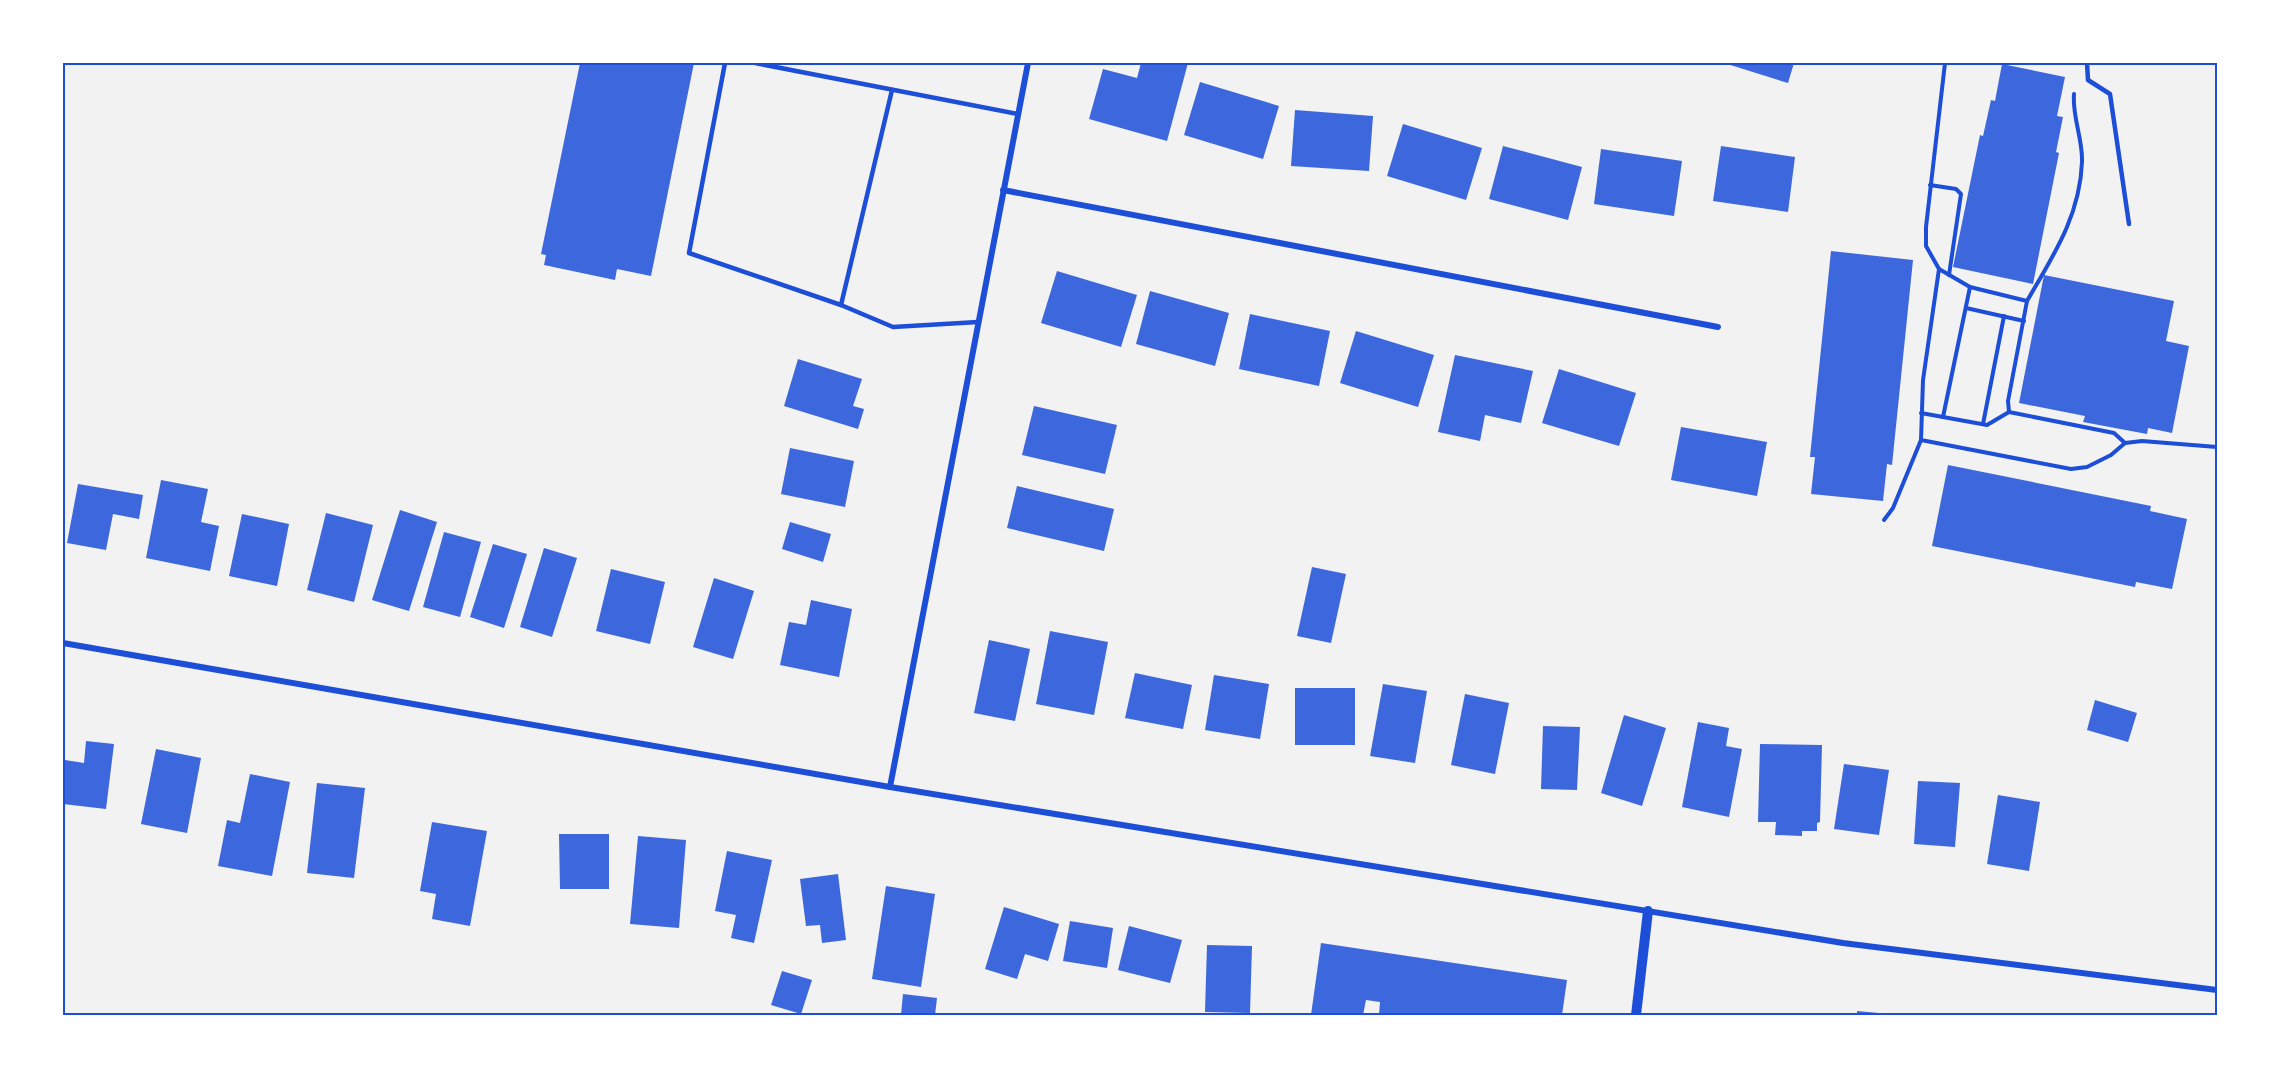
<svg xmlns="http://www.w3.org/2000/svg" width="2280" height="1078" viewBox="0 0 2280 1078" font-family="'Work Sans',sans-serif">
  <rect width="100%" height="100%" fill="#f2f2f2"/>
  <g fill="#3d67dc">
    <polygon points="580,63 694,63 651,276 617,269 615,280 544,265 546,255 541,254"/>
    <polygon points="1141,63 1188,63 1167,141 1089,119 1103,69 1137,78"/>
    <polygon points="1724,63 1794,63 1788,83"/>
    <polygon points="2002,64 2065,77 2057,116 2063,117 2056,152 2059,153 2033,284 1953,267 1980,135 1983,136 1991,100 1995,101"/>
    <polygon points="1200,82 1279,106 1263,159 1184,135"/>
    <polygon points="1295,110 1373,116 1369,171 1291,166"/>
    <polygon points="1403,124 1482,148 1466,200 1387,176"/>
    <polygon points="1503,146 1582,167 1568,220 1489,199"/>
    <polygon points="1721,146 1795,157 1788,212 1713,201"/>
    <polygon points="1601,149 1682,161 1674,216 1594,204"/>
    <polygon points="1831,251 1913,260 1892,465 1887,464 1883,501 1811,494 1815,457 1810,457"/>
    <polygon points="1057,271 1137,295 1121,347 1041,323"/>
    <polygon points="2044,275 2174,301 2166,341 2189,346 2172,433 2148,428 2147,434 2083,422 2085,416 2019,403"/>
    <polygon points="1150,291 1229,313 1215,366 1136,344"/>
    <polygon points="1250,314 1330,331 1319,386 1239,369"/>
    <polygon points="1356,331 1434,355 1418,407 1340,383"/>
    <polygon points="1455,355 1533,371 1521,423 1485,415 1480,441 1438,432"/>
    <polygon points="798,359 862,379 853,406 864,409 858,429 784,406"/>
    <polygon points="1559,369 1636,393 1619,446 1542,423"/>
    <polygon points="1034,406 1117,425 1105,474 1022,455"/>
    <polygon points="1681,427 1767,442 1757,496 1671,480"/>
    <polygon points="790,448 854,461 845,507 781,494"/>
    <polygon points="1948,465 2151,506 2150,511 2187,519 2172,589 2136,582 2135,587 1932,546"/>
    <polygon points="161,480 208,489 201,522 219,526 210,571 146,558"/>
    <polygon points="78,484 143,495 139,519 113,514 106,550 67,543"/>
    <polygon points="1017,486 1114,509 1104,551 1007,528"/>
    <polygon points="400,510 437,522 409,611 372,600"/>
    <polygon points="326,513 373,525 354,602 307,590"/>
    <polygon points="242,514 289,524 277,586 229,576"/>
    <polygon points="790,522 831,534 823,562 782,549"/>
    <polygon points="444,532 481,542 460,617 423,607"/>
    <polygon points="493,544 527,554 504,628 470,617"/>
    <polygon points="544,548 577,558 552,637 520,627"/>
    <polygon points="1312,567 1346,574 1331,643 1297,636"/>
    <polygon points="611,569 665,582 650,644 596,631"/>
    <polygon points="714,578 754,591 733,659 693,647"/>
    <polygon points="811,600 852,609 839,677 780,665 789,622 806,625"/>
    <polygon points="1050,631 1108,642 1094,715 1036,704"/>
    <polygon points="989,640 1030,649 1015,721 974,713"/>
    <polygon points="1135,673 1192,685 1183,729 1125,718"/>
    <polygon points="1214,675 1269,684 1260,739 1205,730"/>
    <polygon points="1383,684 1427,691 1415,763 1370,756"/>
    <rect x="1295" y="688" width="60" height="57"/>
    <polygon points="1465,694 1509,703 1495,774 1451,765"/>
    <polygon points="2095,700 2137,713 2128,742 2087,730"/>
    <polygon points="1624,715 1666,728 1642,806 1601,793"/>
    <polygon points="1698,722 1729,728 1726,746 1742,749 1729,817 1682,807"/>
    <polygon points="1543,726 1580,727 1577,790 1541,789"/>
    <polygon points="86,741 114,744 106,809 63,804 65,760 84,763"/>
    <polygon points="1760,744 1822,745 1820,822 1817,823 1817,831 1802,831 1802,836 1775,835 1776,822 1758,822"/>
    <polygon points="156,749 201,758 187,833 141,824"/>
    <polygon points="1844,764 1889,770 1879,835 1834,829"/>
    <polygon points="250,774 290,782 272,876 218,866 227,820 240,823"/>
    <polygon points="1918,781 1960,783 1955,847 1914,844"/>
    <polygon points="317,783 365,788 354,878 307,873"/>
    <polygon points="1998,795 2040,802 2029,871 1987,864"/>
    <polygon points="432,822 487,831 470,926 432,919 436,894 420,891"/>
    <polygon points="559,834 609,834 609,889 560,889"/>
    <polygon points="638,836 686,840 679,928 630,924"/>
    <polygon points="727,851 772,860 754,943 731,938 736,915 715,911"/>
    <polygon points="838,874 846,940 822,943 820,925 806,926 800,879"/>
    <polygon points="886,886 935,894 921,987 872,979"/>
    <polygon points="1004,907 1059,924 1048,961 1025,954 1017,979 985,969"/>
    <polygon points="1070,921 1113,928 1107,968 1063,961"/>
    <polygon points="1129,926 1182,940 1170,983 1118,970"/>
    <polygon points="1321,943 1567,980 1562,1015 1387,1015 1379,1014 1380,1002 1366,1000 1363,1015 1311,1015"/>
    <polygon points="1207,945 1252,946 1250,1013 1205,1012"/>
    <polygon points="782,971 812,980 801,1014 771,1005"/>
    <polygon points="903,994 937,998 935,1015 901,1015"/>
    <polygon points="1857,1011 1879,1013 1879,1015 1857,1015"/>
  </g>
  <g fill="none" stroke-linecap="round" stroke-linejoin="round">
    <g stroke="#1d4ed8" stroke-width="4">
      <polyline points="1945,63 1926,227 1926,246 1939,269 1923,380 1921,440 2071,469 2087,467 2111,455 2125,443 2142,441 2217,447"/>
      <polyline points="1930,185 1956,189 1961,194 1949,275"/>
      <polyline points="1939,269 1970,287 2027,301 2008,401 2009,412 2114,433 2125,443"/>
      <path d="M2027,301C2053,256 2080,216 2082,162C2083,139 2072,117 2074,94"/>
      <polyline points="1966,308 2024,321"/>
      <polyline points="1921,413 1987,425 2009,412"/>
      <polyline points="1943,417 1970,287"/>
      <polyline points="1983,424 2004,316"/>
      <polyline points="1884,520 1893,508 1921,440"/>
    </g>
    <g stroke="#1d4ed8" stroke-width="4.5">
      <polyline points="725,63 689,253 841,305 893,327 978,322"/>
      <polyline points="755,63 1018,114"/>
      <polyline points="2087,63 2088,80 2110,94 2129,224"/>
      <polyline points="841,305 892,90"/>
    </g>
    <g stroke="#1d4ed8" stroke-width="6">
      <polyline points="1003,190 1718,327"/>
      <polyline points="63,643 890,787 1843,943 2217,990"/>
      <polyline points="890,787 1028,63"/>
    </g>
    <polyline stroke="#1d4ed8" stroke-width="10" points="1636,1015 1648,911"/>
  </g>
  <rect width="2280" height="1078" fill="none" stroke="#ffffff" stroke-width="129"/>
  <rect x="64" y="64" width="2152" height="950" fill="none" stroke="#1d4ed8" stroke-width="2"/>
</svg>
